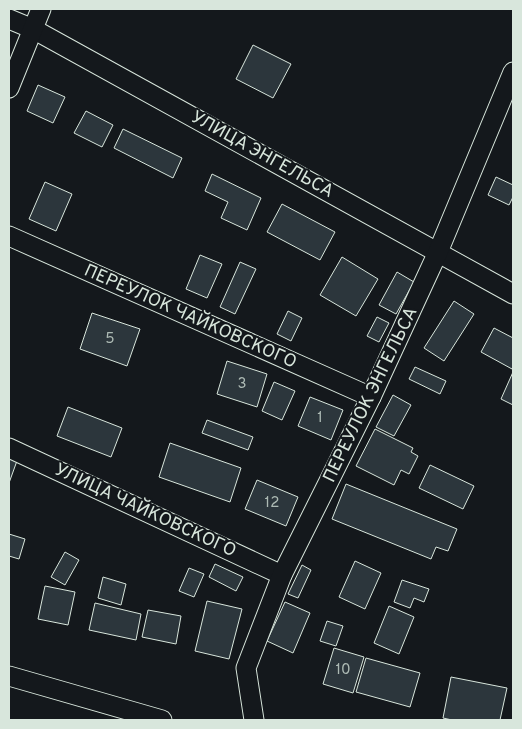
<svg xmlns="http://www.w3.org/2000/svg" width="522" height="729" viewBox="0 0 522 729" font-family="Overpass,sans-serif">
  <rect width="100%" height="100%" fill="#14181c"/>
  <g fill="#2c363c" stroke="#d8e6dc">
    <polygon points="253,45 291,64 273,98 236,79"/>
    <polygon points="38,85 65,97 53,123 27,111"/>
    <polygon points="86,111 113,125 102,147 74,133"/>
    <polygon points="123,129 182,158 173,178 114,148"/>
    <polygon points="212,174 261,198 247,230 221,218 228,202 205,191"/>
    <polygon points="496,177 513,185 513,197 509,205 488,195"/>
    <polygon points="45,182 72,194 56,231 29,219"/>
    <polygon points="282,204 335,232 320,260 267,232"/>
    <polygon points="200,255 222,264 207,298 186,289"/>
    <polygon points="342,257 378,279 356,316 320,295"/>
    <polygon points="240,262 256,269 235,314 220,307"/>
    <polygon points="397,272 414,282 396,314 379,305"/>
    <polygon points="454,301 474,314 444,361 424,348"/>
    <polygon points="288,311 302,318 291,341 277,334"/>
    <polygon points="92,313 140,329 127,366 80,349"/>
    <polygon points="377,317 389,323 379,342 367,336"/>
    <polygon points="494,328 513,338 513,366 512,369 481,352"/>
    <polygon points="227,361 267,374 257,407 217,394"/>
    <polygon points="415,367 446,381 440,394 409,379"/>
    <polygon points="513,372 513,405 501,399"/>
    <polygon points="274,382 295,391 282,420 262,411"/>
    <polygon points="393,395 411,405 394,436 376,427"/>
    <polygon points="310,397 343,410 331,440 298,426"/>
    <polygon points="68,407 122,428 111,457 57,436"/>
    <polygon points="207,420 253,437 248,450 202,433"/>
    <polygon points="375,429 413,448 411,452 418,456 409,474 401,470 394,485 356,466"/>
    <polygon points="170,443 241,468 230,502 159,477"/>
    <polygon points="9,455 18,458 9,483"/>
    <polygon points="430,465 474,486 463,509 419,488"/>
    <polygon points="257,480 298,497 286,526 245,509"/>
    <polygon points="346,484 457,529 448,551 436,547 431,559 332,519"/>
    <polygon points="9,534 25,539 19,559 9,556"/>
    <polygon points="65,552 79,560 65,585 51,577"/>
    <polygon points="355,561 381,573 365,609 339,597"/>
    <polygon points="215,564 243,577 236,591 209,577"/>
    <polygon points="302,565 311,570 298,598 288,594"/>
    <polygon points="189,568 204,574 194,597 179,591"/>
    <polygon points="103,577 126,584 121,605 98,598"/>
    <polygon points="402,580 429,589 424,602 414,598 410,608 394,602"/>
    <polygon points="45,586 75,592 68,625 38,619"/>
    <polygon points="207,601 242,609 229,659 195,651"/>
    <polygon points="285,602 310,613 293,653 267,641"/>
    <polygon points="95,603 141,614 136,640 89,630"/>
    <polygon points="389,606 414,617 399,654 374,643"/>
    <polygon points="148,610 181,616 176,644 142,637"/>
    <polygon points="327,621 343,626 336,646 320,641"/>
    <polygon points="334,648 364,657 353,693 323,684"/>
    <polygon points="366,658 420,673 410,707 356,692"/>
    <polygon points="451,677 507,688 500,720 452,720 443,718"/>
  </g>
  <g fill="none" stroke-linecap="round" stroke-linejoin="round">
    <g stroke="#d8e6dc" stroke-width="21">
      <g id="street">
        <polyline points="9,19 33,29 513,294"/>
        <polyline points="9,88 41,9"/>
        <polyline points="9,236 371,397"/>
        <polyline points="9,448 282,575"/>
        <polyline points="9,676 162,720"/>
        <polyline points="254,720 246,668 282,575 371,397 438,252 513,72"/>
      </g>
    </g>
    <use href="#street" stroke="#14181c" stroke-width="19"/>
  </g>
  <g text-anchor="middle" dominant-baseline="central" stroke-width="4" stroke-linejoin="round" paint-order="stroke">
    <g font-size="15" fill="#adbab4">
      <text x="110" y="339">5</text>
      <text x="242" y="384">3</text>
      <text x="320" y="418">1</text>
      <text x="272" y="503">12</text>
      <text x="343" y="670">10</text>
    </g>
    <g font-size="18" fill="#d8e6dc" stroke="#14181c">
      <text transform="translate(262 155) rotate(29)">УЛИЦА ЭНГЕЛЬСА</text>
      <text transform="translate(190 317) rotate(24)">ПЕРЕУЛОК ЧАЙКОВСКОГО</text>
      <text transform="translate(371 395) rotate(-64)">ПЕРЕУЛОК ЭНГЕЛЬСА</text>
      <text transform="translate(145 511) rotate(25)">УЛИЦА ЧАЙКОВСКОГО</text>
    </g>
  </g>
  <rect width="522" height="729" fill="none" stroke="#d8e6dc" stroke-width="20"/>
</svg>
